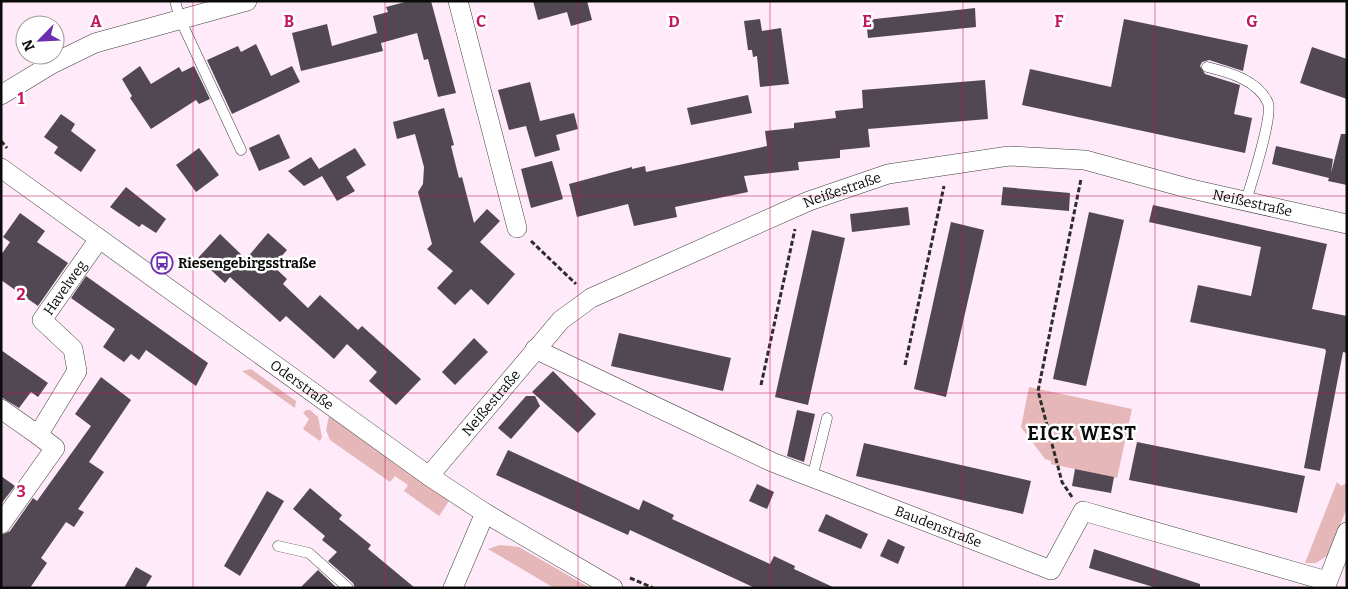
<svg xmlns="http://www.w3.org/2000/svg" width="1348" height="589" viewBox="0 0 1348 589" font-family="Bitter,serif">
  <rect width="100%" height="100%" fill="#feeaf8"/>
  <g fill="#e5b7b8">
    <polygon points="251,369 296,401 295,408 242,371"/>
    <polygon points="1029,387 1132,409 1117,478 1051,464 1051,461 1045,459 1021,427"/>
    <polygon points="306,410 310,410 318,417 322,437 320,441 303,429 309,419 303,413"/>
    <polygon points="329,416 449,501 439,516 404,491 408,485 395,476 390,482 330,440 326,430"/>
    <polygon points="1337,482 1341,486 1347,483 1347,508 1327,556 1316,563 1305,563"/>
    <polygon points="500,545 519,547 590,588 554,588 488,549"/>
  </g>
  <g fill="#524853">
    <polygon points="409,1 431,1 456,93 438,97 428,59 424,60 417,33 381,43 383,51 301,71 292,33 327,24 332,46 377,33 373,16 388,12 386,7"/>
    <polygon points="533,1 587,1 592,20 571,26 567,12 538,20"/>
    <polygon points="975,8 976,27 868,38 866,20"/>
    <polygon points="760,19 762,31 781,28 789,84 760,87 757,56 753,57 752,50 748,50 744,21"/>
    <polygon points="1124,19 1248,45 1243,71 1209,60 1202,62 1200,66 1205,74 1240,85 1234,114 1252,118 1245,153 1022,105 1030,69 1111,87"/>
    <polygon points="256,44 271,76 292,66 300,82 232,114 207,60 238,46 241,52"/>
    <polygon points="1312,47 1347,59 1347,99 1300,83"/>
    <polygon points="140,66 151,84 179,67 182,72 194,66 210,99 199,104 196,100 151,129 130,98 132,96 122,79"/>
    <polygon points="985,80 988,119 868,129 870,147 840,150 840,158 798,162 799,170 744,176 748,192 675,207 677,217 634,226 628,204 577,217 569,184 632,167 632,169 645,166 646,172 767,146 765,131 794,128 794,123 836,118 835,111 863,108 862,90"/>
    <polygon points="530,82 540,121 574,113 578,129 556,135 560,150 535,157 526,126 509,130 498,90"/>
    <polygon points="748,95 752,113 691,125 687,108"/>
    <polygon points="444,108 454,145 451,146 459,178 462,177 474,223 487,209 500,221 480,242 515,274 488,305 471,289 455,305 437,288 453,271 427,249 432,244 418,192 423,184 424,167 415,134 397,139 393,122"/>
    <polygon points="61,114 75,124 71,131 96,150 81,172 54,153 58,147 44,137"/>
    <polygon points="279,134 290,158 259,171 249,148"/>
    <polygon points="1341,134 1347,134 1347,185 1328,181 1329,178 1272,164 1276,146 1333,159 1331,173"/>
    <polygon points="199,148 219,175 196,192 176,165"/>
    <polygon points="355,148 366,165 346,177 355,191 337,201 322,176 304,186 288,171 311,157 319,169"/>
    <polygon points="552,161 563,199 531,208 521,169"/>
    <polygon points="126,187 166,219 156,233 142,224 139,227 110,207"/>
    <polygon points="1003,187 1070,193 1069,211 1001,205"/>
    <polygon points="1153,205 1327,244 1312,309 1347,316 1347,353 1343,352 1320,471 1304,468 1326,351 1325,349 1190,322 1198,285 1251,296 1261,247 1149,222"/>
    <polygon points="908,207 910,225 852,232 850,214"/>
    <polygon points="1089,212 1124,220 1086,386 1053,379"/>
    <polygon points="20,213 45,231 37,242 68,263 38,306 1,280 1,255 10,242 3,237"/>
    <polygon points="951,222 984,230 946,397 914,389"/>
    <polygon points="812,230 845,238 808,405 775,397"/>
    <polygon points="268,233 287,250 273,266 287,279 283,284 308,308 320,295 358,330 362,326 421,379 396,405 369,381 377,372 347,344 334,359 286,316 280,322 230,277 225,283 198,258 220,234 246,259"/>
    <polygon points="86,276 208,363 196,386 146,350 139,360 131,354 124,362 103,347 115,329 71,298"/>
    <polygon points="619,333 731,358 723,391 611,366"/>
    <polygon points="474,338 488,352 455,385 442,372"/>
    <polygon points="1,350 48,383 38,397 31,392 19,408 1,397"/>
    <polygon points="553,371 596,414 578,433 532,392"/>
    <polygon points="101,377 131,400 89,462 104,472 78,509 84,512 74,527 66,522 41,558 47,563 30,588 1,588 1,535 10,531 33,498 37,501 91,426 75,414"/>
    <polygon points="526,396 535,396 540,406 511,439 498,428"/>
    <polygon points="797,410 815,414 804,462 787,456"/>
    <polygon points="1137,442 1305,476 1297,513 1129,480"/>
    <polygon points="864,443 1031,481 1023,514 856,476"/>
    <polygon points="508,450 639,510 643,500 674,515 672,519 770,564 774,556 795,566 794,569 835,588 755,588 630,530 628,535 496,475"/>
    <polygon points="1075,469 1114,477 1111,493 1072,486"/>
    <polygon points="1,476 15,486 1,504"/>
    <polygon points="757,484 774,492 767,509 749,501"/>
    <polygon points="310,488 342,515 339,519 371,545 368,549 415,588 355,588 353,583 328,561 337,552 322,540 325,536 293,509"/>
    <polygon points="267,491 284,501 240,576 224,566"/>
    <polygon points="826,514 868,534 861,549 818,531"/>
    <polygon points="888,539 905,547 898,564 880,556"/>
    <polygon points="1094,549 1200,584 1200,588 1157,588 1089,568"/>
    <polygon points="136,567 152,576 145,588 124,588"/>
    <polygon points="318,570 337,588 300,588"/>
  </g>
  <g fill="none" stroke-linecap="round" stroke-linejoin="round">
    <g stroke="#3e3e3e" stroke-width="11">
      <g id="lane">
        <polyline points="175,1 180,19 241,150"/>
        <path d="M1207,67C1228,72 1258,80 1268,103C1273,117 1251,184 1246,201"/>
        <polyline points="812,478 827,418"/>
        <polyline points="278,546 309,553 348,588"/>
      </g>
    </g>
    <g stroke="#3e3e3e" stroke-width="20">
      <g id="street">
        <polyline points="458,1 517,228"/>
        <polyline points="1,95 52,64 95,43 247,1"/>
        <path id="s1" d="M1,168L429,476L485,513L613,588"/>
        <path id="s2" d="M535,349L772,462L1051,570L1083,511L1327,581"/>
        <polyline points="1,409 38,435"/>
        <path id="s3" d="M429,476L561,320L591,298L809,201L888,174L1009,156L1085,160L1187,188L1347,224"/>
        <path id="s4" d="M1,524L55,448L38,435L77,371L73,349L42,320L99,239"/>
        <polyline points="453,588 485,513"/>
        <polyline points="1325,588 1347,532"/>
      </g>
    </g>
    <g stroke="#2d2d2d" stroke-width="3" stroke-dasharray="5 2.5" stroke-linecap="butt">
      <polyline points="1,141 7,148"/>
      <polyline points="531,241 576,284"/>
      <polyline points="905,365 944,186"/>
      <polyline points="761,385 795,229"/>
      <polyline points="1072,497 1062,482 1038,391 1081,179"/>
      <polyline points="630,578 653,588"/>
    </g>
    <use href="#lane" stroke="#fff" stroke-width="10"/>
    <use href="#street" stroke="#fff" stroke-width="19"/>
  </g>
  <path fill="none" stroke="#c2185b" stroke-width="1" stroke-opacity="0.55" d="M193,1V588M385,1V588M578,1V588M770,1V588M963,1V588M1155,1V588M1,196H1347M1,393H1347"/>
  <defs>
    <g id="bus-ring" transform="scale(1.125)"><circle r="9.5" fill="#fff" stroke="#692eb0" stroke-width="1.5"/><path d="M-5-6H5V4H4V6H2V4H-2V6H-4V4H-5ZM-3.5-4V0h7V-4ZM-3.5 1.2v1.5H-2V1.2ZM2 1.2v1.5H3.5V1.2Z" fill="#692eb0"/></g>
  </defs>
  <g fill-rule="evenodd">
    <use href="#bus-ring" x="162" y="263"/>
  </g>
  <g text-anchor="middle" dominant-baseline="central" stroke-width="5" stroke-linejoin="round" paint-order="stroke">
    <g font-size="14" fill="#0b0b0b" stroke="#fff">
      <text stroke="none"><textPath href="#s3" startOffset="515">Neißestraße</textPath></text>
      <text stroke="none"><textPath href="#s3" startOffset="935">Neißestraße</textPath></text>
      <text stroke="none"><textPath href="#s4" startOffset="294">Havelweg</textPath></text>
      <text stroke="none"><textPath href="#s1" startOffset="371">Oderstraße</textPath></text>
      <text stroke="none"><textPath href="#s3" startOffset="96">Neißestraße</textPath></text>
      <text stroke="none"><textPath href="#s2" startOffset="441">Baudenstraße</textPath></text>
    </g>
    <g font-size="14" font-weight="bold" fill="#0b0b0b" stroke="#fff" text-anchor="start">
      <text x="178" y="263">Riesengebirgsstraße</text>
    </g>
    <g font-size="19" font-weight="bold" letter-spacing="1" fill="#0b0b0b" stroke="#fff">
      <text x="1082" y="433">EICK WEST</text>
    </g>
  </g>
  <g font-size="16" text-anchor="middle" font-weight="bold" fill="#c2185b" stroke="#fff" stroke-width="5" stroke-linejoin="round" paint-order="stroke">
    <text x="96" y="27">A</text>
    <text x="289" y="27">B</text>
    <text x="481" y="27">C</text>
    <text x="674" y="27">D</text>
    <text x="867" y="27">E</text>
    <text x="1059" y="27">F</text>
    <text x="1252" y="27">G</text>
    <text x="21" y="104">1</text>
    <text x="21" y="300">2</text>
    <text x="21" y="497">3</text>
  </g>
  <rect width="1348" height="589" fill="none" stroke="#0b0b0b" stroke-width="5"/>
  <g transform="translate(40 40) rotate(246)"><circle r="24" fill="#ffffff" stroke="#9d9d9d"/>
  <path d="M0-4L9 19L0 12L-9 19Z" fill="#692eb0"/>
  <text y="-8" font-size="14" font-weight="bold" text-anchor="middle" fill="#0b0b0b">N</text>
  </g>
</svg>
